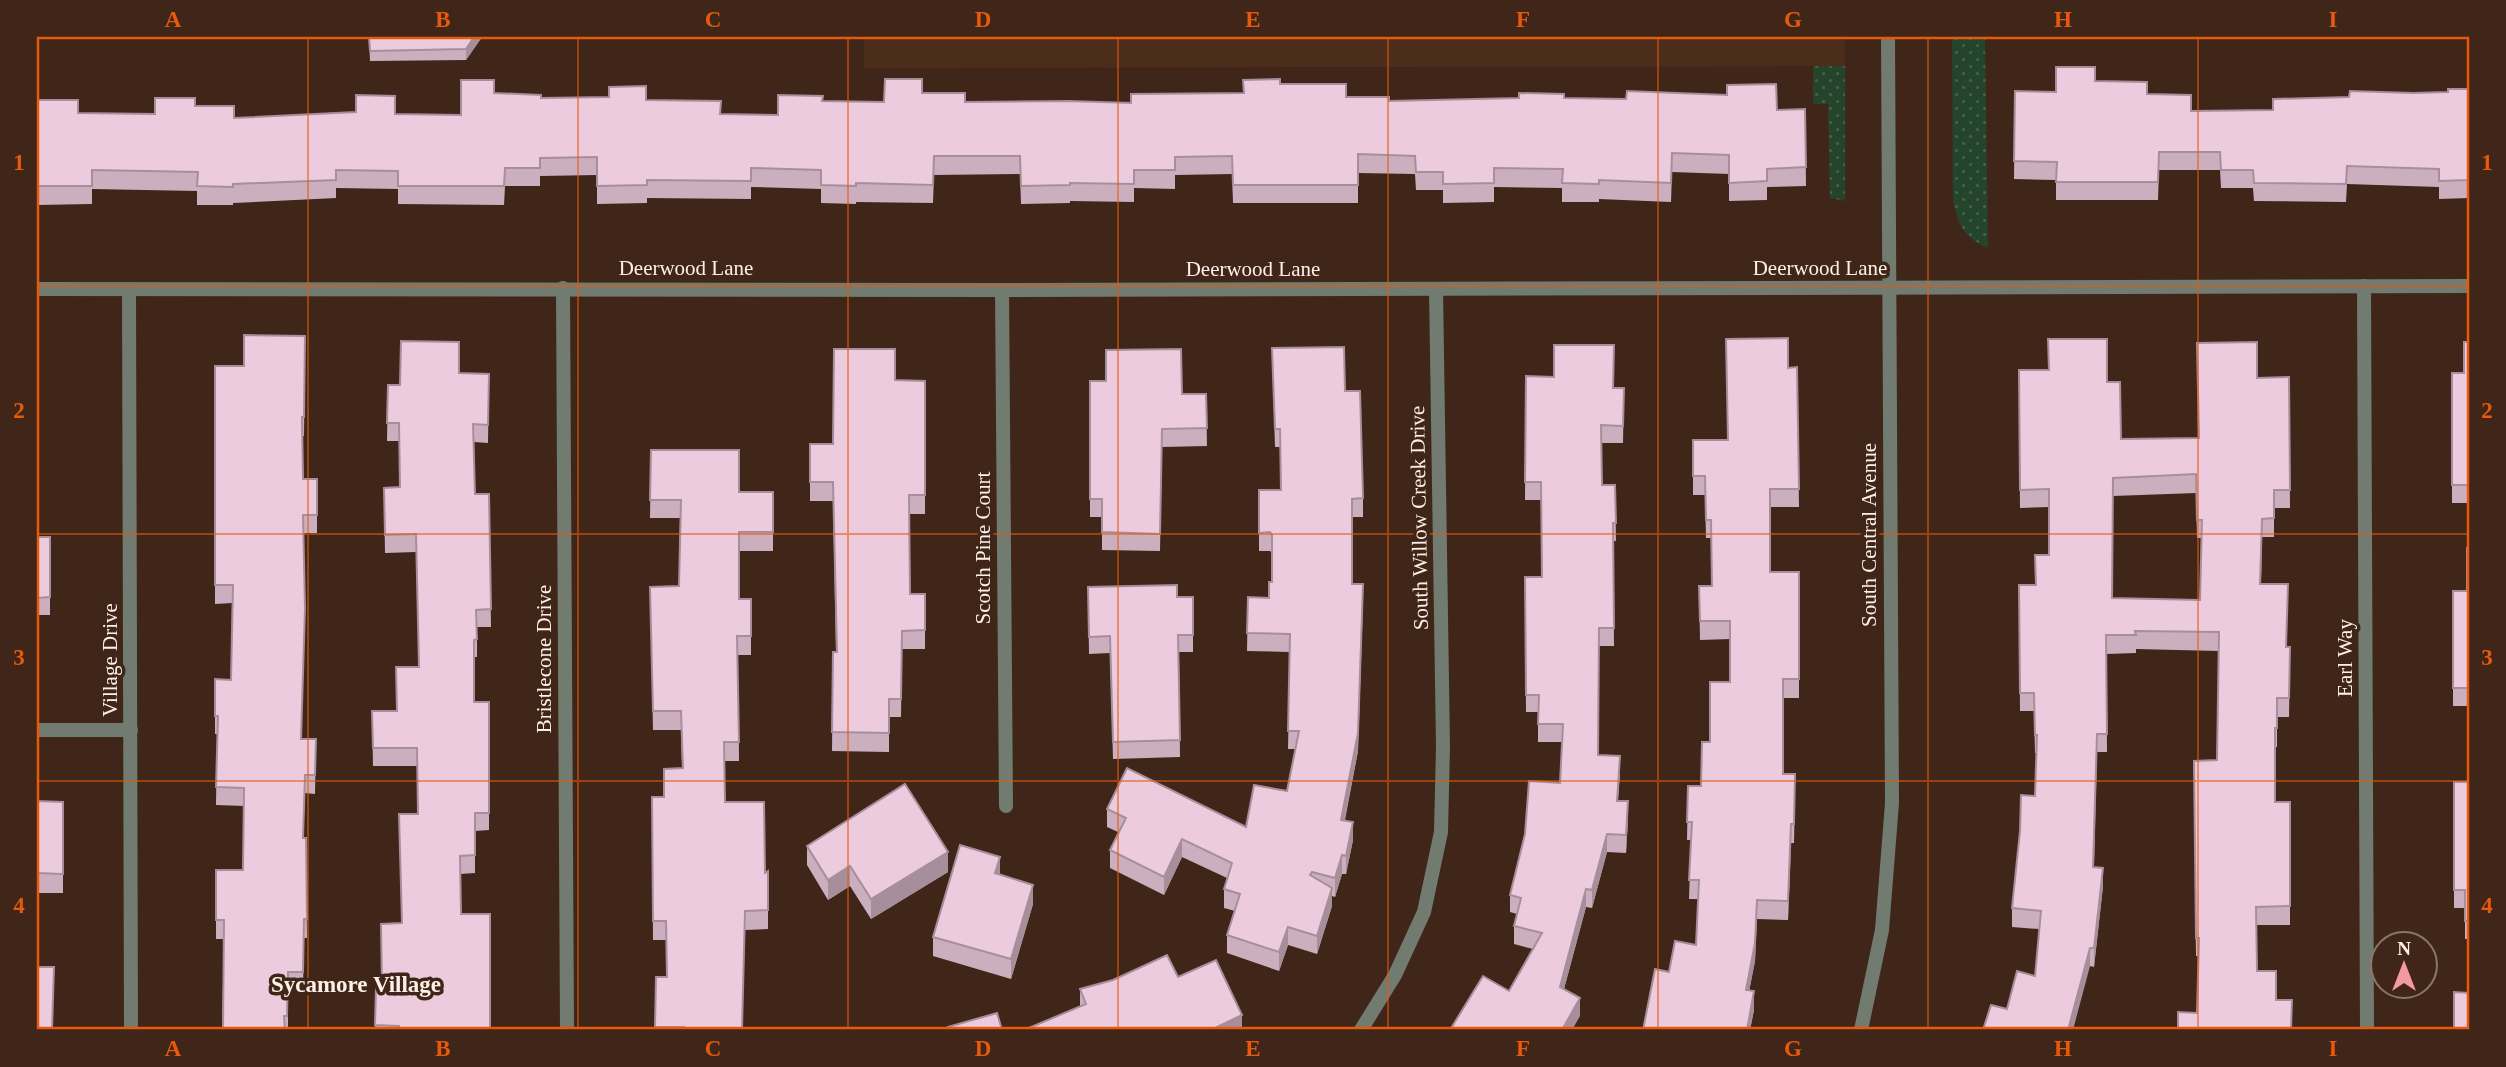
<svg xmlns="http://www.w3.org/2000/svg" width="2506" height="1067" viewBox="0 0 2506 1067" font-family="Georgia,serif">
  <defs>
    <pattern id="park-dots" width="8" height="8" patternUnits="userSpaceOnUse" patternTransform="scale(1.75)"><rect width="8" height="8" fill="#24452c"/><path d="M2 2h.1M6 6h.1" fill="none" stroke="#45604b" stroke-width="1.8" stroke-linecap="round"/></pattern>
  </defs>
  <rect width="100%" height="100%" fill="#402618"/>
  <polygon fill="#4c2c1a" points="864,37 1845,37 1845,66 864,68"/>
  <g fill="url(#park-dots)">
    <path d="M1952,37H1985L1988,248C1965,239 1957,224 1953,199Z"/>
    <polygon points="1813,66 1845,66 1845,201 1830,198 1828,104 1813,104"/>
  </g>
  <g fill="none" stroke-linecap="round" stroke-linejoin="round">
    <g stroke="#717b70" stroke-width="14">
      <polyline points="2364,286 2367,1030"/>
      <polyline points="563,288 567,1030"/>
      <polyline points="37,289 1002,290 2469,286"/>
      <polyline points="129,289 131,1030"/>
      <polyline points="1002,290 1006,806"/>
      <polyline points="37,730 131,730"/>
      <polyline points="1361,1030 1395,975 1424,912 1441,832 1443,747 1436,289"/>
    </g>
    <polyline stroke="#717b70" stroke-width="14" points="1861,1030 1882,930 1892,803 1888,37"/>
  </g>
  <g fill="#ccafbf" fill-rule="evenodd">
    <polygon points="369,37 482,37 466,60 370,61"/>
    <polygon points="1169,37 1294,37 1169,38"/>
    <polygon points="2095,81 2147,94 2191,111 2273,110 2349,97 2448,92 2469,89 2469,198 2439,199 2439,187 2347,184 2346,202 2254,201 2253,188 2221,188 2220,170 2159,170 2158,200 2056,200 2056,180 2014,179 2015,91 2056,92"/>
    <polygon points="1280,84 1346,97 1389,101 1564,98 1777,110 1805,109 1806,186 1767,187 1767,200 1729,201 1729,174 1672,172 1671,202 1599,199 1599,202 1562,202 1562,188 1494,187 1494,202 1443,203 1443,190 1416,190 1415,174 1358,173 1358,203 1233,203 1232,174 1175,175 1175,189 1134,188 1134,202 1070,201 1070,203 1021,204 1020,174 934,175 933,203 856,202 856,204 821,203 821,189 751,187 751,199 647,198 647,203 597,204 597,175 540,176 540,186 505,186 504,205 398,204 398,189 336,188 336,198 233,203 233,205 197,205 197,191 92,189 92,204 37,205 37,100 78,113 155,114 195,106 234,118 395,114 461,115 494,93 541,98 646,100 721,114 778,115 823,101 884,102 922,93 965,102 1131,103 1243,93"/>
    <polygon points="305,336 304,436 302,436 303,479 317,479 317,533 303,533 302,739 316,739 315,794 305,793 303,838 306,838 307,938 304,938 303,990 288,990 288,1030 222,1030 224,939 216,939 216,870 243,870 244,806 216,805 217,734 215,734 215,679 231,680 232,603 215,604 215,366 244,366"/>
    <polygon points="2469,342 2469,503 2452,503 2452,373 2464,373"/>
    <polygon points="1272,348 1345,391 1363,498 1363,517 1352,517 1352,584 1363,602 1358,751 1345,820 1353,840 1346,874 1342,874 1335,897 1332,896 1332,906 1317,954 1288,945 1279,971 1227,953 1227,935 1235,911 1224,908 1224,889 1227,878 1182,857 1164,895 1110,868 1110,850 1118,832 1107,827 1107,809 1246,827 1287,791 1295,749 1288,749 1290,652 1247,651 1248,597 1269,598 1272,582 1272,553 1270,551 1259,551 1259,490 1281,490 1280,447 1275,447"/>
    <polygon points="1797,367 1799,507 1770,507 1770,572 1799,572 1799,698 1783,698 1783,774 1795,793 1794,843 1791,843 1788,920 1757,919 1755,961 1749,991 1754,1010 1750,1030 1643,1030 1669,972 1696,945 1698,899 1689,899 1691,840 1687,840 1688,786 1701,786 1710,742 1730,682 1730,639 1700,640 1699,586 1712,586 1711,538 1706,538 1705,495 1693,495 1693,440 1728,440 1788,368"/>
    <polygon points="459,373 489,374 488,443 474,442 475,494 489,494 491,627 477,627 477,657 474,657 474,702 489,702 489,830 475,831 475,873 460,874 461,914 490,1030 375,1030 376,987 381,987 402,923 399,814 417,814 417,766 373,766 372,711 397,711 419,667 416,552 385,553 384,488 399,487 399,441 387,441 388,385 400,385"/>
    <polygon points="1526,376 1554,377 1613,388 1624,388 1623,443 1601,443 1602,485 1615,485 1616,541 1613,541 1614,646 1599,646 1598,755 1620,774 1618,801 1628,819 1626,853 1607,852 1592,908 1586,907 1564,989 1580,1016 1509,991 1533,949 1514,944 1514,926 1517,914 1510,912 1510,895 1560,783 1562,742 1538,742 1538,712 1526,712 1525,577 1542,577 1541,500 1525,500"/>
    <path d="M2289,377L2290,508H2274V537H2262L2261,584L2287,647H2290L2289,717H2277V747H2275V802H2290V925H2256L2197,1013L2199,956H2196L2194,761L2217,760L2219,651L2136,649V653L2106,654L2107,752H2097L2094,867L2103,886L2094,967L2090,966L2007,1009L2035,976L2039,929L2012,927V908L2035,796L2037,753H2035L2034,711H2020L2019,585H2036L2049,555V507L2020,508L2019,389L2107,382L2121,439L2199,438L2257,378ZM2196,493L2197,538H2201L2200,600L2112,598L2113,496Z"/>
    <polygon points="895,380 925,381 925,514 910,514 910,594 925,594 925,649 902,649 901,717 889,717 889,752 832,751 833,652 836,652 833,501 810,501 810,444 833,444"/>
    <polygon points="1090,381 1182,394 1206,394 1207,446 1162,447 1160,551 1102,550 1102,517 1090,517"/>
    <polygon points="651,450 739,492 773,492 773,551 739,551 739,599 751,599 751,655 738,655 739,761 725,761 725,802 765,873 768,871 768,929 745,930 742,1030 655,1030 656,977 667,977 666,940 653,940 652,797 664,797 682,768 681,730 653,730 650,587 679,586 680,518 650,518"/>
    <rect x="37" y="537" width="13" height="78"/>
    <polygon points="2469,548 2469,730 2469,706 2453,706 2453,591 2467,591"/>
    <polygon points="1088,587 1177,597 1193,597 1193,652 1179,652 1180,757 1113,759 1110,653 1089,654"/>
    <polygon points="2454,782 2469,782 2469,939 2465,939 2465,908 2454,908"/>
    <polygon points="37,801 63,802 63,893 37,893"/>
    <polygon points="807,846 948,872 871,919 850,886 828,900 807,865"/>
    <polygon points="1000,875 1033,904 1011,979 933,956 933,937"/>
    <polygon points="1178,977 1242,1030 1080,1006 1080,989"/>
  </g>
  <g fill="#a68e9b">
    <polygon points="474,37 482,37 466,60 466,49"/>
    <polygon points="1363,584 1358,751 1341,838 1341,820"/>
    <polygon points="1628,801 1628,819 1626,853 1626,835"/>
    <polygon points="1353,822 1353,840 1346,874 1346,856"/>
    <polygon points="1791,824 1791,843 1788,920 1788,901"/>
    <polygon points="1607,834 1607,852 1592,908 1592,890"/>
    <polygon points="1182,839 1182,857 1164,895 1164,877"/>
    <polygon points="948,852 948,872 871,919 871,899"/>
    <polygon points="1342,855 1342,874 1335,897 1335,878"/>
    <polygon points="1000,857 1000,876 995,873"/>
    <polygon points="850,866 850,886 828,900 828,880"/>
    <polygon points="2103,868 2103,886 2094,967 2094,948"/>
    <polygon points="1033,885 1033,904 1011,979 1011,959"/>
    <polygon points="1332,888 1332,906 1317,954 1317,936"/>
    <polygon points="1586,889 1586,907 1560,1004 1560,987"/>
    <polygon points="1757,900 1755,961 1746,1008 1746,990"/>
    <polygon points="1288,927 1288,945 1279,971 1279,952"/>
    <polygon points="2090,948 2090,966 2073,1030 2068,1030"/>
    <polygon points="1754,991 1754,1010 1750,1030 1747,1030"/>
    <polygon points="1580,998 1580,1016 1572,1030 1562,1030"/>
    <polygon points="1242,1015 1242,1030 1215,1030 1215,1028"/>
  </g>
  <g fill="#edcbde" stroke="#a68e9b" stroke-width="2" fill-rule="evenodd">
    <polygon points="369,37 474,37 466,49 370,51"/>
    <polygon points="2056,67 2095,67 2095,81 2147,82 2147,94 2191,95 2191,111 2273,110 2273,99 2349,97 2350,91 2413,93 2448,92 2448,89 2469,89 2469,180 2439,181 2439,169 2347,166 2346,184 2254,183 2253,170 2221,170 2220,152 2159,152 2158,182 2056,182 2057,162 2014,161 2015,91 2056,92"/>
    <polygon points="885,79 922,79 922,93 965,93 965,102 1069,101 1131,103 1131,94 1244,93 1243,80 1280,79 1280,84 1346,84 1346,97 1389,97 1389,101 1519,98 1519,93 1564,94 1564,98 1626,99 1627,91 1727,95 1727,85 1776,84 1777,110 1805,109 1806,167 1767,169 1767,181 1729,183 1729,155 1672,153 1671,183 1599,180 1599,184 1562,183 1563,169 1494,168 1494,183 1443,184 1443,172 1416,172 1415,156 1358,154 1358,185 1233,185 1232,156 1175,157 1175,170 1134,170 1134,184 1070,183 1070,185 1021,186 1020,156 934,156 933,185 856,183 856,186 821,185 821,170 751,168 751,181 647,180 647,185 597,186 597,157 540,158 540,168 505,168 504,186 398,186 398,171 336,170 336,180 233,184 233,187 197,186 198,172 92,170 92,186 37,186 37,100 78,100 78,113 155,114 155,98 195,98 195,106 234,106 234,118 356,112 356,95 395,96 395,114 461,115 461,80 494,80 494,93 541,95 541,98 609,97 609,87 646,86 646,100 721,101 720,114 778,115 778,95 823,96 822,101 884,102"/>
    <polygon points="244,335 305,336 304,417 302,417 303,479 317,479 317,515 303,515 305,608 301,739 316,739 315,775 305,775 303,838 306,838 307,919 304,919 303,972 288,972 287,1016 284,1016 285,1030 223,1030 224,920 216,920 216,870 243,870 244,788 216,787 218,716 215,716 215,679 231,680 233,585 215,585 215,366 244,366"/>
    <polygon points="1788,338 1788,368 1797,367 1799,489 1770,489 1770,572 1799,572 1799,679 1783,679 1783,774 1795,774 1794,824 1791,824 1788,901 1757,900 1755,943 1746,990 1754,991 1747,1030 1643,1030 1655,969 1669,972 1675,941 1696,945 1699,880 1689,880 1692,822 1687,822 1688,786 1701,786 1702,742 1710,742 1710,682 1730,682 1730,621 1700,621 1699,586 1712,586 1711,520 1706,520 1705,476 1693,476 1693,440 1728,440 1726,339"/>
    <path d="M2048,339H2107V382H2120L2121,439L2199,438L2197,343L2257,342V378L2289,377L2290,490H2274V518L2262,519L2260,584H2288L2286,647H2290L2289,698H2277V728H2275V802H2290V906L2256,907L2257,971H2276V1000H2292L2291,1030H2178V1012L2197,1013L2199,938H2196L2194,761L2217,760L2219,632L2135,631L2136,635H2106L2107,734H2097L2093,867L2103,868L2094,948H2090L2068,1030H1983L1991,1005L2007,1009L2017,971L2035,976L2041,911L2012,908L2020,831L2021,795L2035,796L2037,735H2035L2034,693H2020L2019,585H2036L2035,555H2049V489L2020,490L2019,370H2049ZM2196,474L2197,520H2202L2200,600L2112,598L2113,478Z"/>
    <polygon points="401,341 459,342 459,373 489,374 488,425 473,424 475,494 489,494 491,609 476,610 477,639 474,640 474,702 489,702 489,813 475,813 475,855 460,856 461,914 490,914 490,1030 399,1030 399,1026 375,1025 376,987 382,987 381,924 402,923 399,814 418,814 417,748 373,748 372,711 397,711 396,667 419,667 416,534 385,535 384,488 400,487 399,423 387,423 388,385 400,385"/>
    <polygon points="2464,342 2469,342 2469,485 2452,485 2452,373 2464,373"/>
    <polygon points="1554,345 1614,345 1613,388 1624,388 1623,426 1601,425 1602,485 1615,485 1616,523 1613,523 1614,628 1599,628 1598,755 1620,756 1617,801 1628,801 1626,835 1607,834 1592,890 1586,889 1560,987 1580,998 1562,1030 1450,1030 1483,976 1509,991 1542,933 1514,926 1521,898 1510,895 1525,834 1529,781 1560,783 1563,724 1538,724 1539,695 1526,695 1525,577 1542,577 1541,482 1525,482 1526,376 1554,377"/>
    <polygon points="1344,347 1345,391 1360,391 1363,498 1352,499 1352,584 1363,584 1358,733 1341,820 1353,822 1346,856 1342,855 1335,878 1312,872 1310,875 1332,888 1317,936 1288,927 1279,952 1227,935 1240,894 1224,889 1232,863 1182,839 1164,877 1110,850 1126,818 1107,809 1127,768 1246,827 1254,785 1287,791 1299,731 1288,731 1290,634 1247,633 1248,597 1269,598 1269,582 1272,582 1272,535 1270,532 1259,533 1259,490 1281,490 1280,429 1275,429 1272,348"/>
    <polygon points="834,349 895,349 895,380 925,381 925,495 909,495 910,594 925,594 925,630 902,631 901,699 889,699 889,733 832,732 833,652 837,652 833,482 810,482 810,444 833,444"/>
    <polygon points="1181,349 1182,394 1206,394 1207,428 1162,429 1160,534 1102,532 1102,499 1090,499 1090,381 1106,381 1106,350"/>
    <polygon points="651,450 739,450 739,492 773,492 773,532 739,532 739,599 751,599 751,636 737,636 739,742 724,742 725,802 764,802 765,873 768,871 768,910 745,911 742,1030 684,1030 684,1027 655,1027 656,977 667,977 666,921 653,921 652,797 664,797 664,769 683,768 681,711 653,711 650,587 679,586 681,500 650,500"/>
    <polygon points="37,537 50,537 50,597 37,598"/>
    <polygon points="2467,548 2469,548 2469,712 2469,688 2453,688 2453,591 2467,591"/>
    <polygon points="1177,585 1177,597 1193,597 1193,635 1178,635 1180,740 1113,742 1110,636 1089,637 1088,587"/>
    <polygon points="2454,782 2469,782 2469,921 2465,921 2465,890 2454,890"/>
    <polygon points="905,784 948,852 871,899 850,866 828,880 807,846"/>
    <polygon points="37,801 63,802 63,874 37,873"/>
    <polygon points="960,845 1000,857 995,873 1033,885 1011,959 933,937"/>
    <polygon points="1167,955 1178,977 1216,960 1242,1015 1215,1028 1216,1030 1024,1030 1086,1004 1080,989 1113,980"/>
    <polygon points="2469,961 2469,1030 2454,1030 2454,992 2469,993"/>
    <polygon points="37,967 54,967 52,1030 37,1030"/>
    <polygon points="997,1013 1002,1030 949,1030 948,1027"/>
  </g>
  <path fill="none" stroke="#e8590c" stroke-width="2" stroke-opacity="0.55" d="M308,37V1030M578,37V1030M848,37V1030M1118,37V1030M1388,37V1030M1658,37V1030M1928,37V1030M2198,37V1030M37,286H2469M37,534H2469M37,781H2469"/>
  <g text-anchor="middle" dominant-baseline="central" stroke-width="7" stroke-linejoin="round" paint-order="stroke">
    <g font-size="21" fill="#fef0e9" stroke="#402618">
      <text x="686" y="268">Deerwood Lane</text>
      <text x="1820" y="268">Deerwood Lane</text>
      <text x="1253" y="269">Deerwood Lane</text>
      <text transform="translate(1419 518) rotate(-91)">South Willow Creek Drive</text>
      <text transform="translate(1869 535) rotate(-90)">South Central Avenue</text>
      <text transform="translate(983 548) rotate(-90)">Scotch Pine Court</text>
      <text transform="translate(2345 658) rotate(-90)">Earl Way</text>
      <text transform="translate(544 659) rotate(-90)">Bristlecone Drive</text>
      <text transform="translate(110 660) rotate(-90)">Village Drive</text>
    </g>
    <g font-size="23" font-weight="bold" fill="#fef0e9" stroke="#402618">
      <text x="356" y="984">Sycamore Village</text>
    </g>
  </g>
  <rect width="2506" height="1067" fill="none" stroke="#402618" stroke-width="77"/>
  <g transform="translate(2404 965)"><circle r="33" fill="#402618" stroke="#8c776c" stroke-width="2"/>
  <path d="M0-5L12 26L0 18L-12 26Z" fill="#f49a9f"/>
  <text y="-10" font-size="19" font-weight="bold" text-anchor="middle" fill="#fef0e9">N</text>
  </g>
  <rect x="38" y="38" width="2430" height="990" fill="none" stroke="#e8590c" stroke-width="2.5"/>
  <g font-size="23" text-anchor="middle" font-weight="bold" fill="#e8590c">
    <text x="173" y="27">A</text>
    <text x="443" y="27">B</text>
    <text x="713" y="27">C</text>
    <text x="983" y="27">D</text>
    <text x="1253" y="27">E</text>
    <text x="1523" y="27">F</text>
    <text x="1793" y="27">G</text>
    <text x="2063" y="27">H</text>
    <text x="2333" y="27">I</text>
    <text x="19" y="170">1</text>
    <text x="2487" y="170">1</text>
    <text x="19" y="418">2</text>
    <text x="2487" y="418">2</text>
    <text x="19" y="665">3</text>
    <text x="2487" y="665">3</text>
    <text x="19" y="913">4</text>
    <text x="2487" y="913">4</text>
    <text x="173" y="1056">A</text>
    <text x="443" y="1056">B</text>
    <text x="713" y="1056">C</text>
    <text x="983" y="1056">D</text>
    <text x="1253" y="1056">E</text>
    <text x="1523" y="1056">F</text>
    <text x="1793" y="1056">G</text>
    <text x="2063" y="1056">H</text>
    <text x="2333" y="1056">I</text>
  </g>
</svg>
